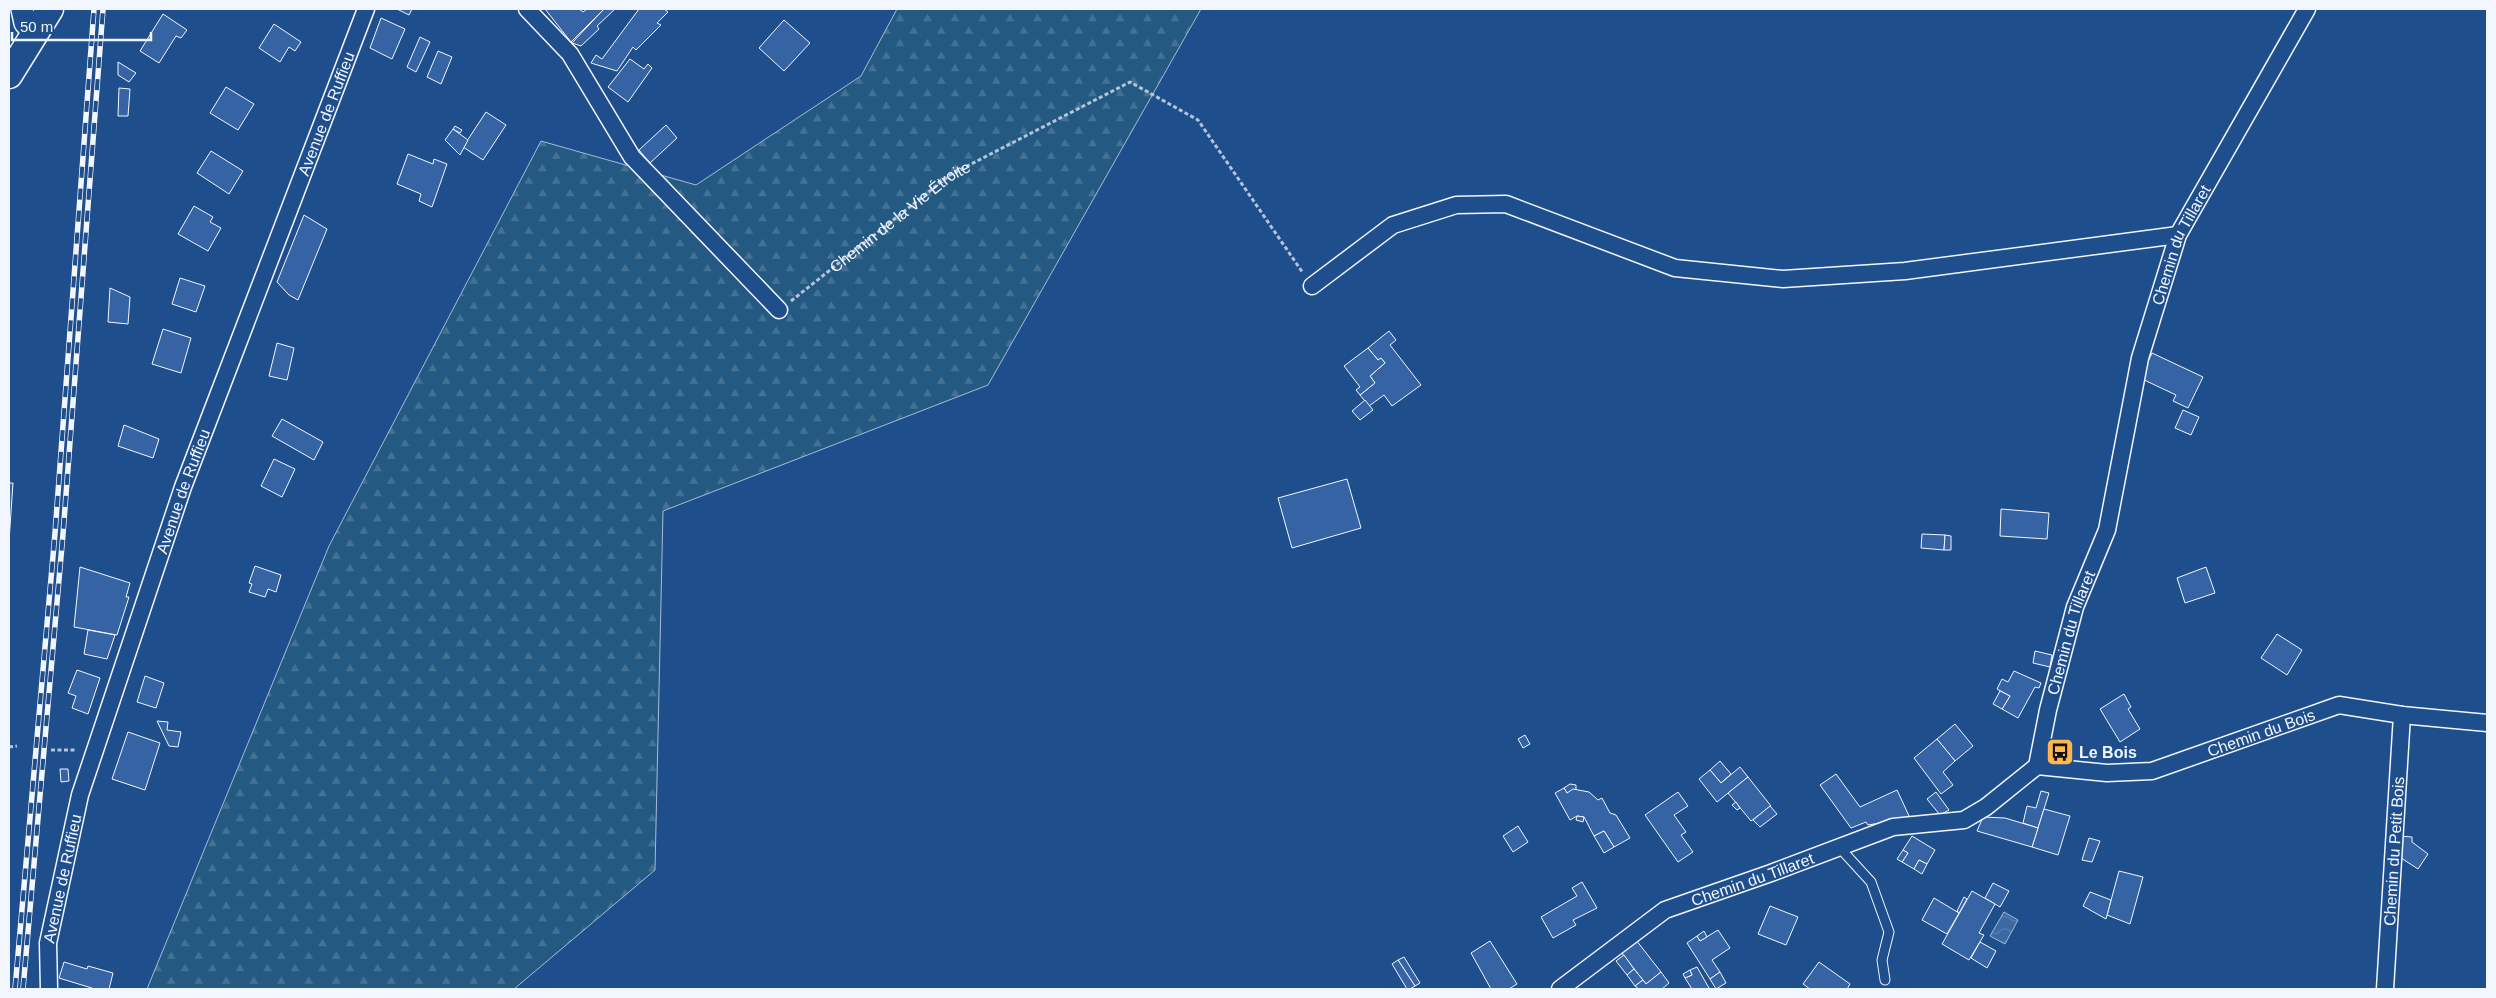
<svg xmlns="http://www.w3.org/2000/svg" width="2496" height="998" viewBox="0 0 2496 998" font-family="Helvetica,sans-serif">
  <defs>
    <pattern id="forest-firs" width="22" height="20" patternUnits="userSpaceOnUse" patternTransform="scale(1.25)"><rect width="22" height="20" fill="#245a82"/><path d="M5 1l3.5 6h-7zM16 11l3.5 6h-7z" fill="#447295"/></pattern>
    <pattern id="water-waves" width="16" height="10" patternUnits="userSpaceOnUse" patternTransform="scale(1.25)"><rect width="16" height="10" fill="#3b69a3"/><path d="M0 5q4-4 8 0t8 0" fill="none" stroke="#587fb1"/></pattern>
  </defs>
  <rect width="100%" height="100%" fill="#1f4e8c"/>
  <polygon fill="url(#forest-firs)" stroke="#a8bbd7" points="897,9 1201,9 988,385 663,511 655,870 514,989 147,989 329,546 541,141 696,185 861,76"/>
  <polygon fill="url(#water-waves)" stroke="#a8bbd7" points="2004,912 2018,920 2005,944 1990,936"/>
  <g fill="#3563a3" stroke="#f2f6ff">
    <polygon points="397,9 412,9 409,15"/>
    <polygon points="545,9 579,9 583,12 587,9 604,9 571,42"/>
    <polygon points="604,9 615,9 597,26 599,29 581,46 572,43"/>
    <polygon points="639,9 664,9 668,12 657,23 661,25 636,50 633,47 617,71 591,63 596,55 602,59"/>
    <polygon points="163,14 187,30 181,38 176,36 159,63 140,51"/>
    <polygon points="381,18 405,29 392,59 370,48"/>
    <polygon points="784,20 810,43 784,71 759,48"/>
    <polygon points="274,24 301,42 295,51 289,47 280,62 259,48"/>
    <polygon points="420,37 430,42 416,72 407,67"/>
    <polygon points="438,51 452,57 441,84 427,77"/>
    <polygon points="630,59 644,69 648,64 652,68 628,102 608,87"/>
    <polygon points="118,62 136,73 129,82 118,75"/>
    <polygon points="226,87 254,104 238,130 210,113"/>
    <polygon points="119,88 130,89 128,116 118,116"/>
    <polygon points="486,112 506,125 483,160 463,147"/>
    <polygon points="666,125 677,138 650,163 639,150"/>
    <polygon points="455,126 462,130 460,133 453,129"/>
    <polygon points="453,129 468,140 460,155 445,140"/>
    <polygon points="211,151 243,171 229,194 197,173"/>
    <polygon points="408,154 433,164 434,159 447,164 432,207 419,201 421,194 397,184"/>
    <polygon points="194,206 213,217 210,222 221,228 208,251 178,234"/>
    <polygon points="304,215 327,229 298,300 289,295 277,282"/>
    <polygon points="180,278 205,286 196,312 172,304"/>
    <polygon points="110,288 130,297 128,324 108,322"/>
    <polygon points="163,329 191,338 181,373 152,364"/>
    <polygon points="1389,331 1396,340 1390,345 1421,385 1392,406 1384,395 1369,406 1360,395 1375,383 1370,376 1385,363 1381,358 1378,360 1368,348"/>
    <polygon points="277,343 294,348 287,380 269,376"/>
    <polygon points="1368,348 1378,360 1381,358 1385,363 1370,376 1375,383 1360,395 1356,390 1360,387 1344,366"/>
    <polygon points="2152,353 2203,377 2188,408 2173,401 2176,395 2140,378"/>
    <polygon points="1365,400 1373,410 1360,420 1352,411"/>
    <polygon points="2183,410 2199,417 2191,435 2175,428"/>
    <polygon points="282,419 323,442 314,460 272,436"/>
    <polygon points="124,425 159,439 153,458 118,446"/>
    <polygon points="274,459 295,469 282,497 261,486"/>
    <polygon points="1347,479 1361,528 1292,548 1278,498"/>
    <polygon points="9,483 13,483 9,541"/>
    <polygon points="2001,509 2049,513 2047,539 2000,536"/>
    <polygon points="1922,534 1945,535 1944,550 1921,548"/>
    <polygon points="1945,535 1951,536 1951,550 1944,550"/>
    <polygon points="255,566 281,575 276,592 268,589 265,597 249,592 252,584 249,583"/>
    <polygon points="80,567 130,583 126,597 129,597 117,635 74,627"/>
    <polygon points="2206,567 2215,593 2185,603 2177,578"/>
    <polygon points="88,630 115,635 107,659 84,654"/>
    <polygon points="2277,634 2302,650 2287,675 2261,658"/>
    <polygon points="2035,651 2052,655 2050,667 2033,663"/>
    <polygon points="77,670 100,678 88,714 72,708 76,696 68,693"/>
    <polygon points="2014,671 2041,683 2039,688 2035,687 2018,718 2002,709 2010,696 1997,689 2002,679 2008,682"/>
    <polygon points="145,676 164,683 156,708 137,702"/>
    <polygon points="2000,691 2010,696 2002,709 1993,704"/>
    <polygon points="2124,694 2131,707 2128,709 2140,729 2120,742 2100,709"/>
    <polygon points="157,721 168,722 167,730 181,732 178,747 169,746"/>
    <polygon points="1955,724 1973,746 1955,761 1937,739"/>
    <polygon points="128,732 160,743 145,790 112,779"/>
    <polygon points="1525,735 1530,744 1523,748 1518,739"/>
    <polygon points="1937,739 1955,761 1943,772 1953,785 1941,794 1914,758"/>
    <polygon points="1720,761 1731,774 1721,783 1710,770"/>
    <polygon points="1740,767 1748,777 1717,802 1699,779 1710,770 1721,783"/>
    <polygon points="60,769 68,769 69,781 61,782"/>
    <polygon points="1836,774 1860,807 1897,790 1910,818 1868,825 1866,822 1851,828 1820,785"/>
    <polygon points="1748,777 1771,806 1751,821 1728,793"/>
    <polygon points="1570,784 1576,785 1576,790 1567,793 1564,788"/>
    <polygon points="1564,788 1567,793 1573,789 1589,792 1598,800 1602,798 1610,813 1616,815 1630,838 1614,847 1604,831 1594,836 1584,817 1577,816 1570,820 1555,793"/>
    <polygon points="2041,791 2049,793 2038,828 2023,823 2027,806 2036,808"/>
    <polygon points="1678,792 1688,806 1674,815 1686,832 1681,835 1693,852 1678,862 1645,815"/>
    <polygon points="1936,792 1949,810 1940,815 1927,799"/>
    <polygon points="1736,802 1740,808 1737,810 1732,805"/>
    <polygon points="1770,806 1777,814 1760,827 1753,820"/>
    <polygon points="2044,809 2070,816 2058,855 2032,847"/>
    <polygon points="1577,816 1584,817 1583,822 1576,820"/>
    <polygon points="1983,817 2005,818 2038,828 2032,847 1977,831"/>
    <polygon points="1518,826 1528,842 1513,852 1503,836"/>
    <polygon points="1604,831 1614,847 1604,853 1594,836"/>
    <polygon points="1912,836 1935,850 1927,864 1919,860 1914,869 1902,862 1908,853 1903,850"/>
    <polygon points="2399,836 2412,837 2412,842 2428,854 2418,869 2398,856"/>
    <polygon points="2089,838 2100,841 2092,862 2082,860"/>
    <polygon points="1903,850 1908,853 1902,862 1897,859"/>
    <polygon points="1919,860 1927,864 1922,874 1914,869"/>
    <polygon points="2119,871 2143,877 2130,924 2107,915"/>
    <polygon points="1582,882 1597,908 1573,920 1576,925 1553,938 1541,917 1577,896 1572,888"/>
    <polygon points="1993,883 2009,891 2000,907 1985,898"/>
    <polygon points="1972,891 1995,904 1979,933 1984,935 1969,960 1942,944"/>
    <polygon points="2090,892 2111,900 2106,919 2083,906"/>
    <polygon points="1964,897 1967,899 1959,913 1957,911"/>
    <polygon points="1934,898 1959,913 1947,934 1922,920"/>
    <polygon points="1770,906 1798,917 1786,945 1758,934"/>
    <polygon points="1718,930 1730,948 1712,960 1720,972 1710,979 1687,943 1697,936 1700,941"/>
    <polygon points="1704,931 1707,937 1700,941 1697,936"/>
    <polygon points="1636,940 1661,972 1646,984 1621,952"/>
    <polygon points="1490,941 1517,984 1509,989 1491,989 1471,953"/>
    <polygon points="1980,942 1996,951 1987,968 1971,958"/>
    <polygon points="1624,955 1634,969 1627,975 1616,961"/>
    <polygon points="1404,957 1420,983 1415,986 1398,960"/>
    <polygon points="1398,960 1415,986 1410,989 1407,989 1392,964"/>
    <polygon points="64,962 87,969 88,966 113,973 109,989 95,989 59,978"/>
    <polygon points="1819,962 1850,984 1847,989 1810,989 1803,984"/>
    <polygon points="1697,967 1709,988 1708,989 1692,989 1685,978 1692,975 1690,970"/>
    <polygon points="1634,969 1643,980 1635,986 1627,975"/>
    <polygon points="1690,970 1692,975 1685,978 1683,974"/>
    <polygon points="1661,972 1669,983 1662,989 1639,989 1635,986 1643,980 1646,984"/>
    <polygon points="1720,972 1726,983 1716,989 1710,979"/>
  </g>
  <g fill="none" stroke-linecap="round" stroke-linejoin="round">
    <g stroke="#f2f6ff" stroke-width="11">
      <polyline id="service" points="1839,847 1871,882 1889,932 1882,960 1885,980"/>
    </g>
    <g stroke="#f2f6ff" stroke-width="19">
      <g id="minor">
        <polyline points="527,9 570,54 632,157 779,310"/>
        <polyline points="1312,286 1393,225 1456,205 1506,204 1675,268 1783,279 1905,271 2178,235"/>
        <path id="s2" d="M2037,766L2107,773L2152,771L2339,705L2402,715L2487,723"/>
        <path id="s3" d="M49,989L48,943L80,795L183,487L366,9"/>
        <path id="s4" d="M1560,989L1665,910L1771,873L1893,827L1964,820L1986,807L2037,766L2048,710L2075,607L2107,530L2140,358L2178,235L2307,9"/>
        <path id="s5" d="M2385,989L2402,715"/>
      </g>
    </g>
    <g stroke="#f2f6ff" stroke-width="24">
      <polyline id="tertiary" points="22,9 25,23 34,33"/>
    </g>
    <g stroke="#f2f6ff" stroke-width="29">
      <polyline id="primary" points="9,75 50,9"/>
    </g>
    <g stroke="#b3c4dc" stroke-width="3" stroke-dasharray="4 2.5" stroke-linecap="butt">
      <path id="s1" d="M791,301L950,175L1130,82L1198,120L1303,273"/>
      <polyline points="9,747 17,746"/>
      <polyline points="51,750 77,750"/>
    </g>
    <use href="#service" stroke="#1f4e8c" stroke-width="9"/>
    <use href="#minor" stroke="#1f4e8c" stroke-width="16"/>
    <use href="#tertiary" stroke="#1f4e8c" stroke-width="21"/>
    <use href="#primary" stroke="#1f4e8c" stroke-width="26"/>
    <g stroke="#f2f6ff" stroke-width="5.5">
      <g id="rail">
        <polyline points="15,989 55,533 94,9"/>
        <polyline points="23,989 63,534 103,9"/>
      </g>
    </g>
    <use href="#rail" stroke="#1f4e8c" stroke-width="4" stroke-dasharray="11" stroke-linecap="butt"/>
  </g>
  <defs>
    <g id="bus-square" transform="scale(1.4375)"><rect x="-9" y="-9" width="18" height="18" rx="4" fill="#ffb74d" stroke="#1f4e8c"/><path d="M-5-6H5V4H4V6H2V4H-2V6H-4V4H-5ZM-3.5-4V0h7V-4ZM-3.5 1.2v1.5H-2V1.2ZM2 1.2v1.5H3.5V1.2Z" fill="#111"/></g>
  </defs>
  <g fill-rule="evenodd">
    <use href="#bus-square" x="2060" y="752"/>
  </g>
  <g text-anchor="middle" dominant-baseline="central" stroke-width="4" stroke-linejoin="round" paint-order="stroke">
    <g font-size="16" fill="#f2f6ff" stroke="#1f4e8c">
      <text stroke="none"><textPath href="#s3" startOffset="922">Avenue de Ruffieu</textPath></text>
      <text stroke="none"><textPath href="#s1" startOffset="138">Chemin de la Vie Étroite</textPath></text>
      <text stroke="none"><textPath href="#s4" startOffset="1079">Chemin du Tillaret</textPath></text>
      <text stroke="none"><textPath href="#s3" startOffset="518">Avenue de Ruffieu</textPath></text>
      <text stroke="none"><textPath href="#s4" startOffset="674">Chemin du Tillaret</textPath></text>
      <text stroke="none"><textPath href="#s2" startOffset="231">Chemin du Bois</textPath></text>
      <text stroke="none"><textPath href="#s5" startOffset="138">Chemin du Petit Bois</textPath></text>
      <text stroke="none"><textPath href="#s3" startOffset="112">Avenue de Ruffieu</textPath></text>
      <text stroke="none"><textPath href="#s4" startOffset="224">Chemin du Tillaret</textPath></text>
    </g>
    <g font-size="16" font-weight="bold" fill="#f2f6ff" stroke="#1f4e8c" text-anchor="start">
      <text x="2079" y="752">Le Bois</text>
    </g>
  </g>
  <rect width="2496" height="998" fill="none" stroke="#f2f6ff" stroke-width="20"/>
  <path d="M12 32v8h139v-8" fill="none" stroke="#f2f6ff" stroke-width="2.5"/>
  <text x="20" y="32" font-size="15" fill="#f2f6ff" stroke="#1f4e8c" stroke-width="4" paint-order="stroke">50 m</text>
</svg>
